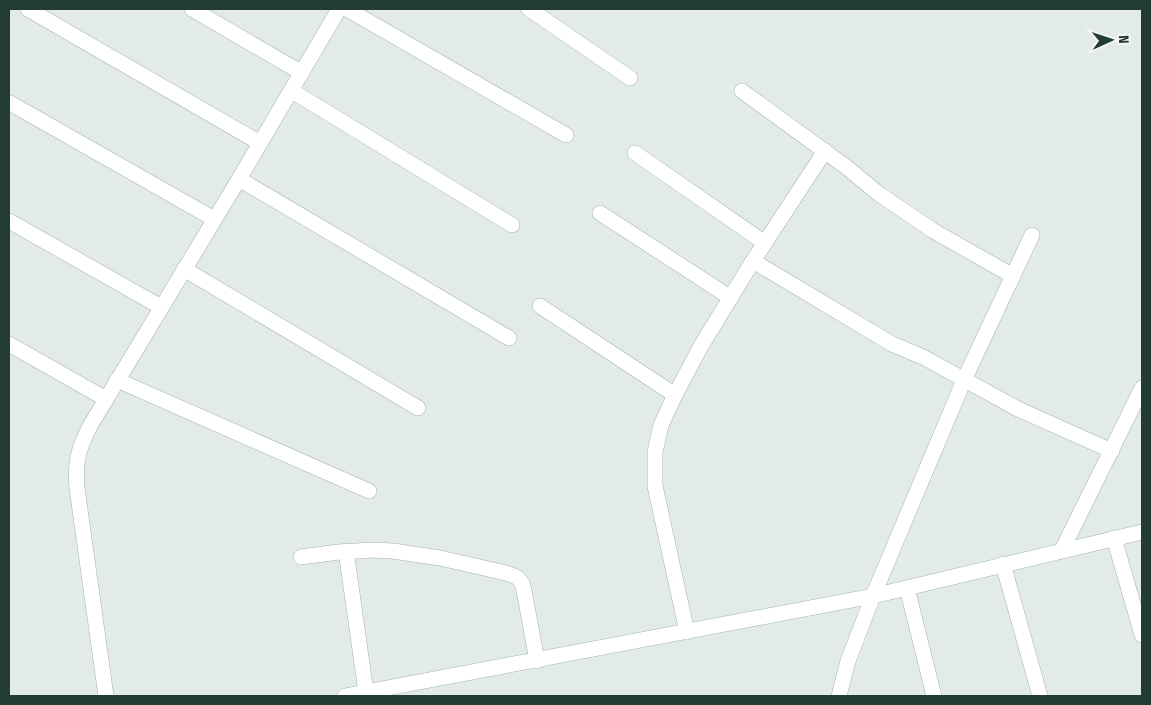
<svg xmlns="http://www.w3.org/2000/svg" width="1151" height="705" viewBox="0 0 1151 705" font-family="'Fira Sans Condensed',sans-serif">
  <rect width="100%" height="100%" fill="#e2ebe8"/>
  <g fill="none" stroke-linecap="round" stroke-linejoin="round">
    <g stroke="#a5b3af" stroke-width="16">
      <g id="street">
        <polyline points="28,9 260,143"/>
        <polyline points="192,9 302,73"/>
        <polyline points="347,9 566,135"/>
        <polyline points="529,9 630,78"/>
        <polyline points="292,91 512,225"/>
        <polyline points="742,91 845,166 879,194 932,230 1013,276"/>
        <polyline points="10,103 214,219"/>
        <polyline points="635,153 765,243"/>
        <polyline points="239,179 509,338"/>
        <polyline points="600,213 731,298"/>
        <polyline points="9,221 161,307"/>
        <polyline points="753,261 892,344 923,357 1018,409 1112,451"/>
        <polyline points="184,269 418,408"/>
        <polyline points="540,306 675,395"/>
        <polyline points="9,344 106,399"/>
        <polyline points="117,380 369,491"/>
        <polyline points="1114,538 1142,635"/>
        <polyline points="1062,550 1142,388"/>
        <polyline points="346,551 366,692"/>
        <polyline points="301,557 339,552 374,550 393,551 440,558 506,573 517,577 522,583 524,590 537,661"/>
        <polyline points="1003,564 1040,696"/>
        <polyline points="907,588 934,696"/>
        <polyline points="687,632 655,486 655,452 661,425 675,395 701,346 751,264 825,151"/>
        <path d="M106,696L77,488C75,462 78,449 90,426L239,179L339,9"/>
        <polyline points="839,696 848,661 873,596 964,380 1032,235"/>
      </g>
    </g>
    <g stroke="#a1b6af" stroke-width="16">
      <polyline id="secondary" points="345,696 873,596 1142,532"/>
    </g>
    <use href="#street" stroke="#fff" stroke-width="15"/>
    <use href="#secondary" stroke="#fff" stroke-width="15"/>
  </g>
  <rect width="1151" height="705" fill="none" stroke="#233b35" stroke-width="20"/>
  <g transform="translate(1111 40) rotate(87)" stroke="#f3f8f5" stroke-width="4" paint-order="stroke">
  <path d="M0-4L9 19L0 12L-9 19Z" fill="#233b35"/>
  <text y="-8" font-size="14" font-weight="bold" text-anchor="middle" fill="#233b35">N</text>
  </g>
</svg>
